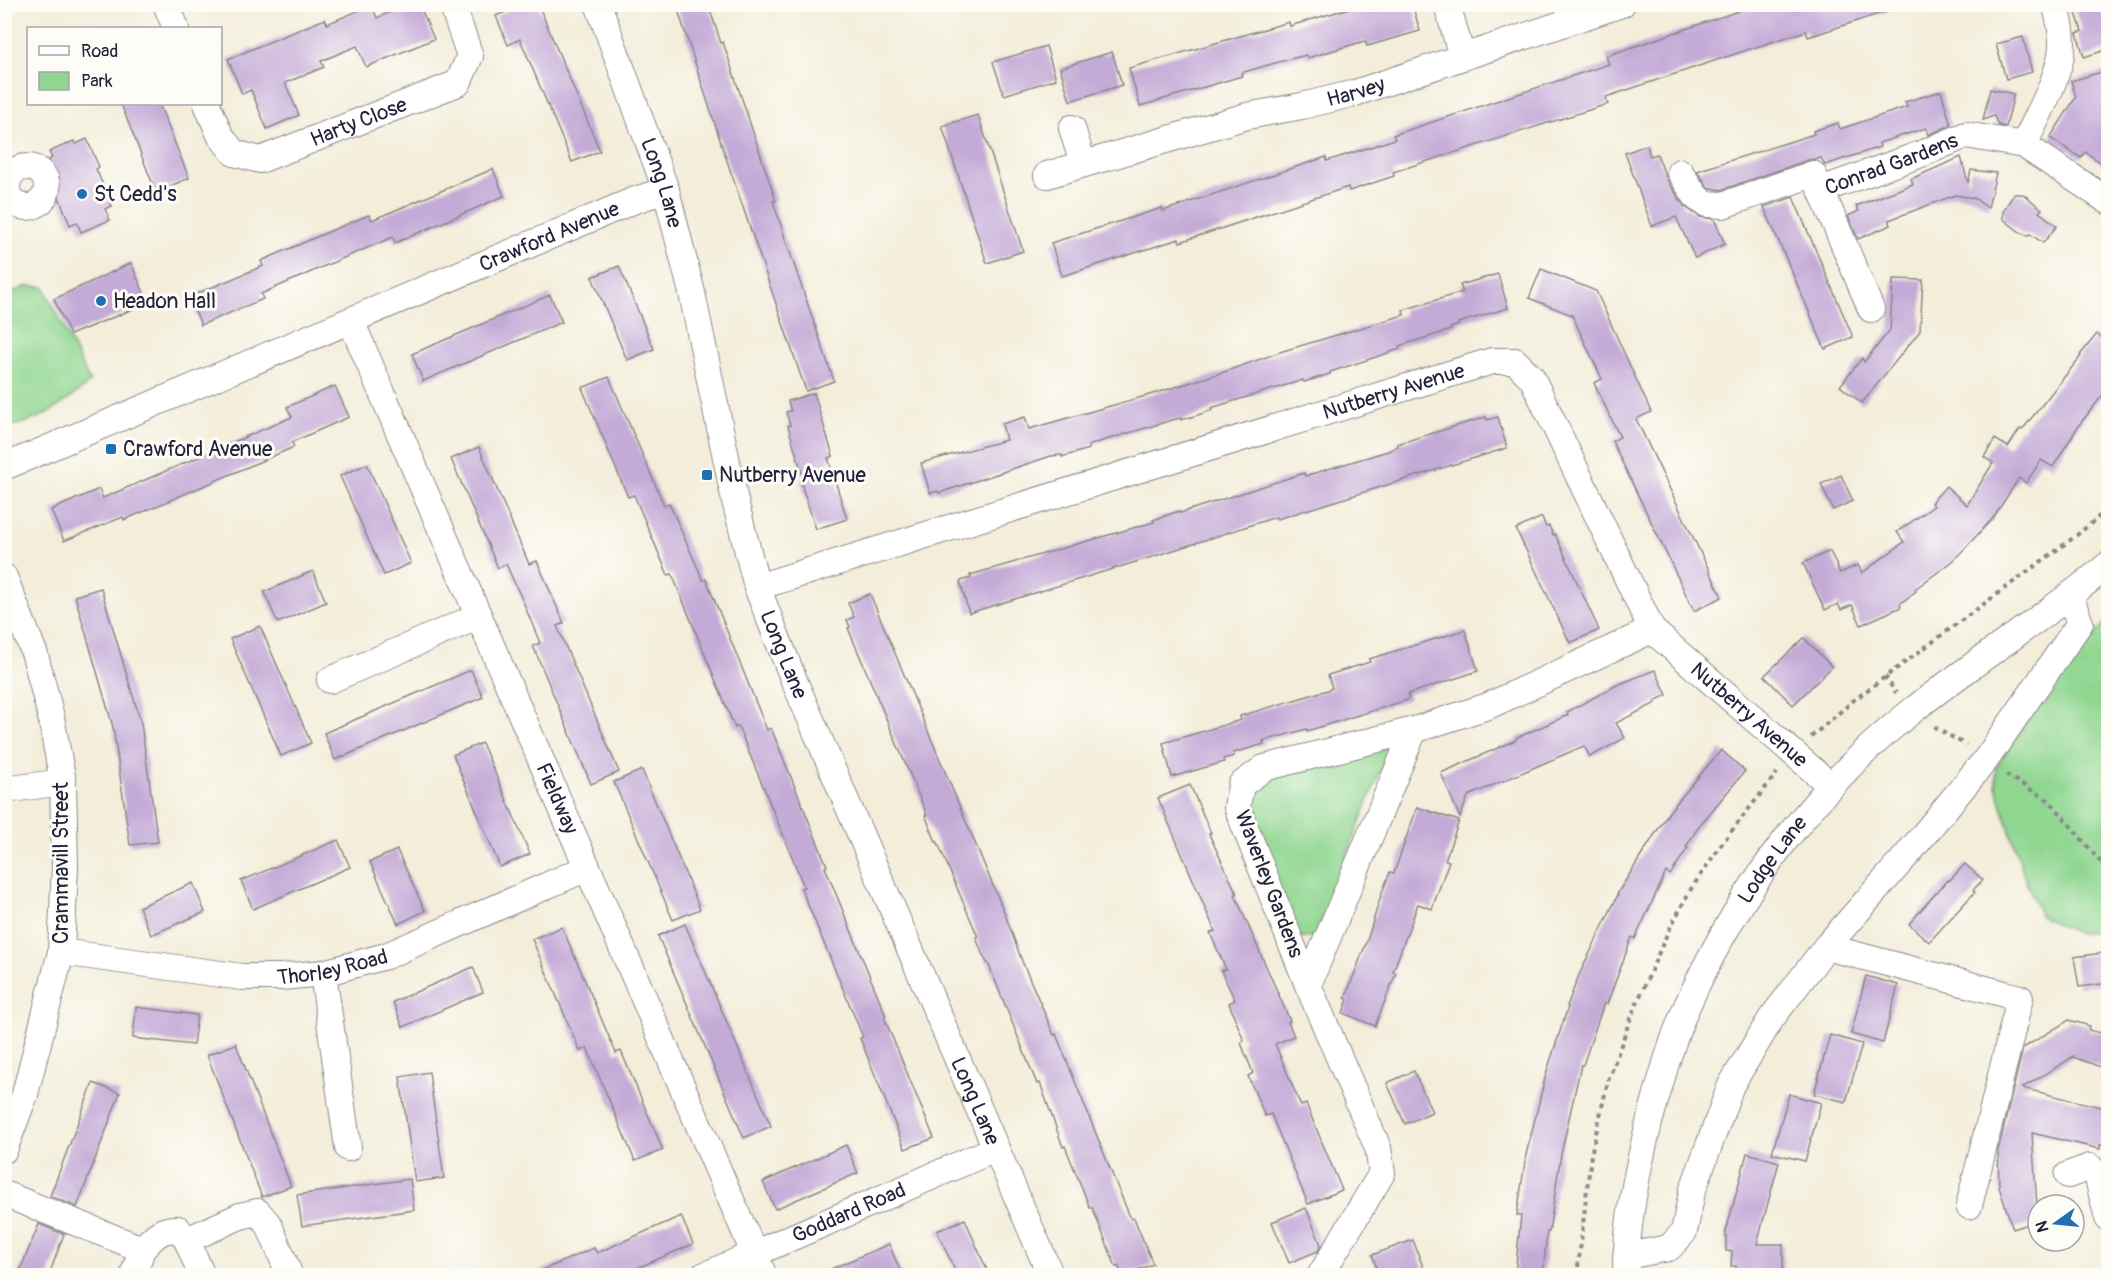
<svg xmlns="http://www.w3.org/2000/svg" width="2113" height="1280" viewBox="0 0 2113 1280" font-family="Pangolin,sans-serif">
  <rect width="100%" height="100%" fill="#fdfcf7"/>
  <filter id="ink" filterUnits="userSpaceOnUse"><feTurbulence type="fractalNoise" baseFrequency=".0167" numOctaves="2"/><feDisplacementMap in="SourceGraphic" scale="12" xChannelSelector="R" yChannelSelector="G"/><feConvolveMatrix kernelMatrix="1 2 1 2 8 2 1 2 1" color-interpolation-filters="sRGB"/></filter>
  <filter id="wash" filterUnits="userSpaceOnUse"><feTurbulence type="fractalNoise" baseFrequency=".008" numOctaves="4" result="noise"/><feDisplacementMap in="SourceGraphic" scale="24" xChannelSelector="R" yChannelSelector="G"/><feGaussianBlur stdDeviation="1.35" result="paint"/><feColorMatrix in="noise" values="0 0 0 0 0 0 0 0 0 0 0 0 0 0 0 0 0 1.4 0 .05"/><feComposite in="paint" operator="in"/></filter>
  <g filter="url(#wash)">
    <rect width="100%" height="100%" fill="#f3edd9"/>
    <g fill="#8fd690" stroke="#587c66" stroke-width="1.5">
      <path d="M28,286L44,287L90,382C67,402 37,425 5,426V295Z"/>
      <polygon points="2108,619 2108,930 2077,933 2041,917 2027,884 1996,787 1996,767 2041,701"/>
      <polygon points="1390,746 1315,937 1296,937 1245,798 1253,783"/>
    </g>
    <g id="blocks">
      <g fill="#c4aad7">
        <polygon points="408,4 419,4 434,39 366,67 357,46 321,61 324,67 285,83 299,115 267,129 251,90 242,94 228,59 325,19 327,24 372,5 377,18"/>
        <polygon points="522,4 538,4 600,151 572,162 520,39 508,45 496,16"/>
        <polygon points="676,4 708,4 721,43 723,42 776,201 773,201 785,238 834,381 806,391 724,152"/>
        <polygon points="1363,4 1412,4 1420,31 1367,46 1365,41 1307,58 1306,55 1275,63 1241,73 1242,76 1140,106 1129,68 1289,22 1290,26"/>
        <polygon points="1759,4 1894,4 1894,9 1808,37 1806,31 1747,50 1606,97 1608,104 1393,172 1394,176 1349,191 1348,187 1180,242 1179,239 1062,276 1051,243 1162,208 1163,211 1326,157 1327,161 1395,139 1393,135 1609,64 1606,56"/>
        <polygon points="2073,4 2103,4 2109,21 2109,49 2084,57 2077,33 2082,31"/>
        <polygon points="2023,37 2032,72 2006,79 1996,44"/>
        <polygon points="1046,46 1056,79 1004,95 993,62"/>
        <polygon points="1112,52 1122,85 1070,101 1060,68"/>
        <polygon points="2105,71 2109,82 2109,168 2085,152 2081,158 2050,138 2076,97 2071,81"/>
        <polygon points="1990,89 2014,94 2006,127 1998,125 1994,116 1983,120"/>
        <polygon points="1941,91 1951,125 1928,135 1926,128 1879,143 1880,147 1825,165 1821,158 1808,160 1721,190 1708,187 1697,171 1814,134 1813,131 1838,123 1840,129 1907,107 1905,102"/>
        <polygon points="121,104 159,104 189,178 156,192"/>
        <polygon points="978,115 1023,251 987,263 942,126"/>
        <polygon points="87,139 99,167 96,169 112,206 105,209 110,220 81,232 77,222 70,225 45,162 52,158 49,152 74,141 76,144"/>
        <polygon points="1647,145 1650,156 1657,154 1667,180 1684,206 1700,217 1714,219 1725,244 1695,258 1676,217 1652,226 1625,153"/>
        <polygon points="1961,157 1968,183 1971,170 1996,173 1988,208 1974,198 1955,195 1889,220 1891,225 1858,239 1848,216 1859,211 1856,206 1913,184 1911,179"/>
        <polygon points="493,169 504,196 395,243 393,237 327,265 261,294 263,299 201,325 189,297 263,266 261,261 342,226 369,215 372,220"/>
        <polygon points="2014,194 2023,194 2042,209 2039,212 2057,226 2043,243 2030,234 2028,236 2020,232 2003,219 2003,211"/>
        <polygon points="1793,197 1853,337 1825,349 1764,207"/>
        <polygon points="131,263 148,303 70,335 54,299"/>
        <polygon points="619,266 654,349 627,360 592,277"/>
        <polygon points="1541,269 1596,291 1651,412 1636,419 1722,597 1694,611 1612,441 1620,437 1594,383 1602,379 1572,315 1529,298"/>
        <polygon points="1498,274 1508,308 1458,323 1459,325 1450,328 1451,330 1399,346 1400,349 1330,372 1330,374 1304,382 1303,380 1211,408 1212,410 1198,415 1181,420 1181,418 1172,420 1099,442 1088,446 1089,449 1062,457 1062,455 1051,456 939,493 938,491 930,493 921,463 1006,440 1002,424 1025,417 1029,429 1156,393 1224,372 1283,351 1404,315 1403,310 1463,292 1460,285"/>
        <polygon points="1893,279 1923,280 1920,331 1862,403 1840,386 1862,358 1864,362 1890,330"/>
        <polygon points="550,295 562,322 423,381 412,354"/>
        <polygon points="2097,334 2109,343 2109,387 2079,425 2053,467 2041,460 2026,483 2019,478 1993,518 1953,561 1915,589 1916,591 1900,604 1901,607 1861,625 1852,605 1841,610 1838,604 1825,610 1803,563 1830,551 1840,573 1858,565 1862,573 1904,542 1897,532 1934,506 1931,503 1946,486 1967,505 1993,463 1984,457 1995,439 2008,447 2020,429 2022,430 2081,356 2080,355"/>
        <polygon points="609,377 664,505 669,503 703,580 706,579 767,730 771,728 827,866 825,867 886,1016 884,1017 934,1138 905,1149 860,1038 863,1037 801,888 804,887 789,849 738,726 735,728 672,574 668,575 634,495 628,497 582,388"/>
        <polygon points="335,386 349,417 292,442 294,447 124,520 123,517 64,541 51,510 99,489 103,498 292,417 287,407"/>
        <polygon points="814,393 833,456 828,458 847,519 816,529 803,490 801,480 804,479 788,426 790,425 786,412 791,411 788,401"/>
        <polygon points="1486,417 1487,420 1498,417 1507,448 1277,519 1276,517 1152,557 969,613 960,581 971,578 970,575 1154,522 1153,520 1179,511 1180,513 1304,473 1305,476 1351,462 1388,451 1398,446 1397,444"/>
        <polygon points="479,447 529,564 537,561 564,623 557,626 619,772 591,784 533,646 540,643 524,604 506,564 498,568 451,459"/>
        <polygon points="367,464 411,563 384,575 340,476"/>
        <polygon points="1841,475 1853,501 1833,510 1821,484"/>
        <polygon points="1542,517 1546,527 1549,526 1553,535 1555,534 1599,630 1570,643 1516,529"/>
        <polygon points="313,571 326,602 278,623 264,592"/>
        <polygon points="101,588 141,723 158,842 130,845 113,727 75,596"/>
        <polygon points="870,594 1005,914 1022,961 1054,1035 1056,1034 1115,1181 1131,1219 1134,1218 1153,1264 1125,1275 1123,1275 1118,1266 1116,1267 1092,1207 1090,1208 1065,1146 1063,1147 1040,1083 1037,1084 988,963 987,963 982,953 976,937 978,937 937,841 936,842 925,815 927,815 848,628 850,627 847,620 854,617 848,603"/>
        <polygon points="260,626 311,743 281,756 230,639"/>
        <polygon points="1465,630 1478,671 1408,694 1409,698 1407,700 1307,731 1307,729 1263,741 1264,744 1233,753 1234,756 1223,759 1224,762 1172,777 1163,743 1241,720 1240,716 1328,690 1332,688 1328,675 1370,662 1369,659"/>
        <polygon points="1804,638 1832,667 1793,705 1764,676"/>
        <polygon points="471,670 483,697 335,760 324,733"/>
        <polygon points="1655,670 1667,695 1655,701 1656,703 1616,723 1625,738 1590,757 1584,746 1468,796 1460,818 1441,773 1516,740 1516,738 1568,715 1567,712 1617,685"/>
        <polygon points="482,743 530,854 500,867 453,755"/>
        <polygon points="1721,750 1745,771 1699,826 1686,847 1688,848 1670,875 1666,872 1635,939 1632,937 1607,1004 1604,1003 1583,1065 1581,1065 1561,1154 1549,1232 1547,1232 1543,1275 1515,1275 1521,1215 1517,1215 1526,1155 1546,1074 1568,1007 1567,1006 1579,975 1618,895 1617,894 1669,812"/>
        <polygon points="642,770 700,909 673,920 614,782"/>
        <polygon points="1190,785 1211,833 1209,834 1237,894 1235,895 1290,1021 1288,1022 1294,1036 1275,1044 1301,1106 1306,1104 1342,1190 1308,1204 1271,1114 1265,1116 1248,1076 1253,1073 1241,1043 1244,1041 1229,1003 1235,1000 1221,971 1226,969 1210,933 1215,931 1158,798"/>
        <polygon points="1417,807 1459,821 1445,860 1449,861 1432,909 1418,904 1393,972 1396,973 1375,1026 1343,1013 1348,999 1345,998 1367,941 1381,895 1390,872 1394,873"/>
        <polygon points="338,840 350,867 253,909 241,881"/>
        <polygon points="397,850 425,911 398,924 370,862"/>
        <polygon points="1965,864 1983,880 1973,890 1975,892 1929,942 1909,924 1947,880 1949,881"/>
        <polygon points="193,883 205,912 151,935 139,907"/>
        <polygon points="685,924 771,1126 744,1138 658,936"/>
        <polygon points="562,927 616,1053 621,1051 663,1150 635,1161 587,1048 580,1051 532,939"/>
        <polygon points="2109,952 2109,983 2079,987 2074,957"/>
        <polygon points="473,967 483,992 403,1027 393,1002"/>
        <polygon points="1866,976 1898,985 1883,1043 1851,1034"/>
        <polygon points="136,1007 197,1015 193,1045 133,1038"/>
        <polygon points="2069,1020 2090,1026 2089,1030 2109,1035 2109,1070 2073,1057 2022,1088 2109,1109 2109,1147 2100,1145 2100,1149 2032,1133 2038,1221 2013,1229 1999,1187 1998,1151 2023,1048"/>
        <polygon points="1830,1035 1862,1044 1846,1102 1814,1094"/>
        <polygon points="236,1044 291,1186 262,1197 207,1055"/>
        <polygon points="1414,1071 1432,1112 1405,1124 1387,1083"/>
        <polygon points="429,1072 444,1178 415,1182 400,1077"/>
        <polygon points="93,1083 120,1093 77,1207 50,1196"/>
        <polygon points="1789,1094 1821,1103 1805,1161 1772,1153"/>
        <polygon points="846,1145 858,1173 775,1209 763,1182"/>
        <polygon points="1747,1153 1779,1162 1757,1244 1783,1244 1783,1275 1736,1275 1736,1266 1731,1266 1732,1251 1726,1251 1726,1231"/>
        <polygon points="410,1179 414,1210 302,1226 297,1195"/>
        <polygon points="1306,1208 1321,1245 1318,1251 1289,1263 1272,1222"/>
        <polygon points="681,1216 693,1244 621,1275 531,1275 594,1248 597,1253"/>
        <polygon points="965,1219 976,1245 989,1275 957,1275 937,1231"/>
        <polygon points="39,1224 64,1234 49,1275 18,1275"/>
        <polygon points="1413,1240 1426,1275 1379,1275 1372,1255"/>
        <polygon points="889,1244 902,1275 817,1275 861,1256"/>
      </g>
    </g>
  </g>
  <g filter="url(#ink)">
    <use href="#blocks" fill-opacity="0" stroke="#8a888a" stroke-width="1.5"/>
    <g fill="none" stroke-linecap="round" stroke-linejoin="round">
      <g stroke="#8a888a" stroke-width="28">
        <g id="minor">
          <polyline points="166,4 176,28"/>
          <path id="s1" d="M598,4L666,190L692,293L735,501L757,587L793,678L1051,1276"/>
          <polyline points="1447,4 1462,57"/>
          <path id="s2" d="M207,104L220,135L234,153L260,160L458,83L470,56L452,4"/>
          <polyline points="1072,128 1083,164"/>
          <path d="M2024,145C2037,116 2055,86 2061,55C2064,38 2060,20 2055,4"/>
          <circle cx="27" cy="187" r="20"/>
          <polyline points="1680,172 1697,198 1707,204 1723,205 1813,174 1821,190"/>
          <path id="s3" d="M1047,175L1247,116L1302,106L1355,93L1622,4"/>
          <path id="s4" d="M1871,309L1821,190L1921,154L1966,135L2024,145L2108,201"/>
          <path id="s5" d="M351,321L764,1276"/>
          <path id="s6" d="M4,467L635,200L666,190"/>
          <polyline points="4,577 35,655 51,717 63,782 65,867 61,952 25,1094 4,1150"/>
          <path id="s7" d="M757,587L1492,361H1515L1532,378L1652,630L1830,785"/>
          <polyline points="330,680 479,616"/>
          <polyline points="4,790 63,782"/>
          <polyline points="1826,947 2020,998 1969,1206"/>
          <path id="s8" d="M61,952L242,977H282L323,973L386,956L587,868"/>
          <polyline points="323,973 348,1148"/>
          <polyline points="1308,985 1414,730"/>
          <polyline points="2068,1175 2090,1167 2097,1175 2108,1218"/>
          <path d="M4,1194L142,1249C154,1237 160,1228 178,1229L187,1240L202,1276"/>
          <polyline points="187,1240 240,1216 258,1212 269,1225 290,1276"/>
          <polyline points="1626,1256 1669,1248 1684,1232 1692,1192 1731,1085 1771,1019 1826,947 1907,855 1987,758 2080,623 2070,596"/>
          <polyline points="133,1276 142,1249"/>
          <path id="s9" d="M703,1276L995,1149"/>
          <polyline points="1320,1276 1382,1173 1378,1148 1308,985 1237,807 1241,785 1264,768 1414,730 1488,706 1652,630"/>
          <path id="s10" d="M1626,1276C1626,1223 1637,1170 1650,1119C1662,1077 1673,1034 1692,995C1743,885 1817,786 1912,711C1976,660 2046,617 2108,565"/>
        </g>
      </g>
      <g stroke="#8a888a" stroke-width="4" stroke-dasharray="4.5 4.5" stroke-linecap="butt">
        <polyline points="1885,676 1896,693"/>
        <polyline points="1934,727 1966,745"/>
        <polyline points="1811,737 1854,700 2077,535 2108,509"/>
        <polyline points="2006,775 2050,801 2108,871"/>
        <polyline points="1577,1276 1591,1155 1608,1081 1631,1017 1667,934 1689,892 1723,842 1777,773"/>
      </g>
      <use href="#minor" stroke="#fff" stroke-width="26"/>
    </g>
  </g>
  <g fill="#1f6fb2" stroke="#fdfcf7" stroke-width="2">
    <circle cx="82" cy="194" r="6"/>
    <circle cx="101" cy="301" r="6"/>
    <rect x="105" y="443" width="12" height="12" rx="3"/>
    <rect x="701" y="469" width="12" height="12" rx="3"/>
  </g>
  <g text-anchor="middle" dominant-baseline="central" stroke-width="6" stroke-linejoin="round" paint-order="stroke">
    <g font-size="21" fill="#22223b" stroke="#fdfcf7">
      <text stroke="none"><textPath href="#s3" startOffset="320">Harvey</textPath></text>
      <text stroke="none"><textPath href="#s2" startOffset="189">Harty Close</textPath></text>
      <text stroke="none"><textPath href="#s4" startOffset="204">Conrad Gardens</textPath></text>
      <text stroke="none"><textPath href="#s1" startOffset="190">Long Lane</textPath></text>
      <text stroke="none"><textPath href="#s6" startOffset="592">Crawford Avenue</textPath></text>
      <text stroke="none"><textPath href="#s7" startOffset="666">Nutberry Avenue</textPath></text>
      <text stroke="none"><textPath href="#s1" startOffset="678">Long Lane</textPath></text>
      <text stroke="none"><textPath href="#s7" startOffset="1224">Nutberry Avenue</textPath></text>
      <text stroke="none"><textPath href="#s5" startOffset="520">Fieldway</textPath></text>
      <text stroke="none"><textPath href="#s10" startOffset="448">Lodge Lane</textPath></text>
      <text transform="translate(61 863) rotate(-90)">Crammavill Street</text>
      <text transform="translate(1269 884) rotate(69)">Waverley Gardens</text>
      <text stroke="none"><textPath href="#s8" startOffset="274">Thorley Road</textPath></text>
      <text stroke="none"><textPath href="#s1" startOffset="1164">Long Lane</textPath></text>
      <text stroke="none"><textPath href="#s9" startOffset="159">Goddard Road</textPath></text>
    </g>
    <g font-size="21" fill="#22223b" stroke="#fdfcf7" text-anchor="start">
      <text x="94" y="194">St Cedd's</text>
      <text x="113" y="301">Headon Hall</text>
      <text x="123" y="449">Crawford Avenue</text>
      <text x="719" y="475">Nutberry Avenue</text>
    </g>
  </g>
  <rect width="2113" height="1280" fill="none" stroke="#fdfcf7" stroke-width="24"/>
  <rect x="27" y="27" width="195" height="78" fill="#fdfcf7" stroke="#a5a5ac" stroke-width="1.5"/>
  <rect x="39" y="46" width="30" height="9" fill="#ffffff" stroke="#a5a5ac" stroke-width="1.5"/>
  <text x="81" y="57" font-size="18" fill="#22223b">Road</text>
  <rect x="39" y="72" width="30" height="18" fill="#8fd690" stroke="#a5a5ac" stroke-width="1.5"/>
  <text x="81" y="87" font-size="18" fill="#22223b">Park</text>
  <g transform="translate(2056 1223) rotate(255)"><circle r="28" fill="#fdfcf7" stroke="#a5a5ac" stroke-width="1.5"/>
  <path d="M0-4.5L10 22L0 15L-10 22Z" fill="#1f6fb2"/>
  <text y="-9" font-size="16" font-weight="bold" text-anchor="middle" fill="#22223b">N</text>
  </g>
</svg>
